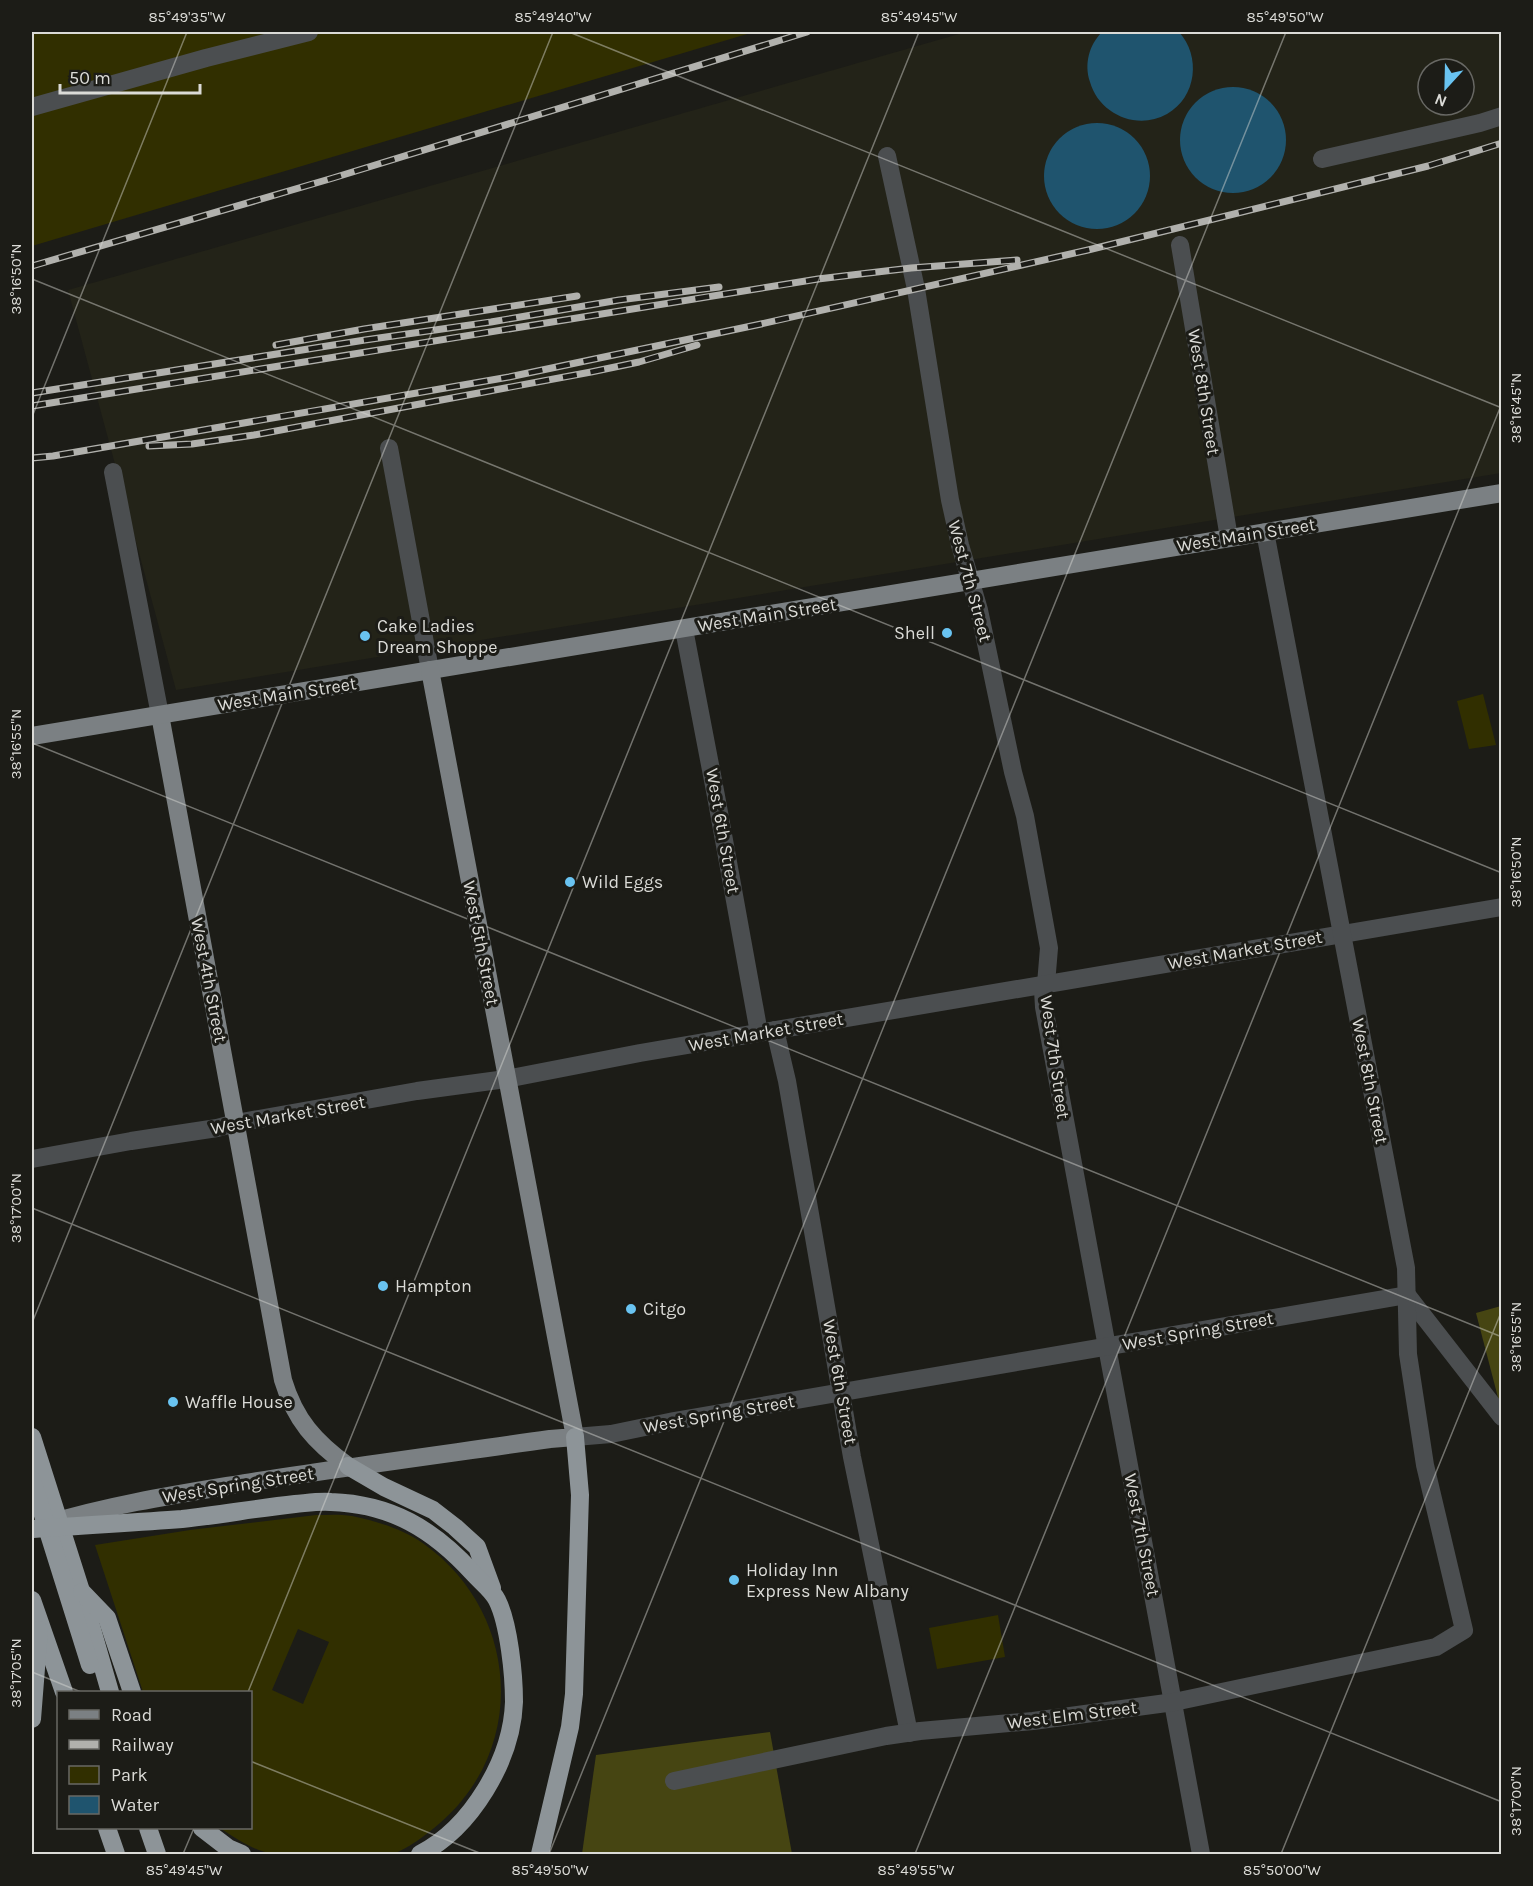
<svg xmlns="http://www.w3.org/2000/svg" width="1533" height="1886" viewBox="0 0 1533 1886" font-family="Karla,sans-serif">
  <rect width="100%" height="100%" fill="#1c1c17"/>
  <path fill="#232318" fill-rule="evenodd" d="M976,32H1501V473L176,690L68,290L959,34ZM1428,69H1464V105H1428Z"/>
  <g fill="#312f00" fill-rule="evenodd">
    <polygon points="32,32 754,32 32,246"/>
    <polygon points="1483,694 1496,745 1469,749 1457,701"/>
    <path d="M316,1515C327,1515 340,1514 352,1516C376,1521 403,1529 424,1544C518,1611 529,1746 440,1823C430,1832 404,1852 391,1854C375,1857 349,1854 332,1854C315,1854 288,1857 273,1854C254,1851 235,1838 220,1828H250V1692H143L95,1545L190,1530ZM298,1629L329,1642L303,1704L272,1690Z"/>
    <polygon points="998,1615 1005,1657 937,1669 929,1628"/>
  </g>
  <g fill="#464512">
    <polygon points="1501,1306 1501,1409 1476,1313"/>
    <polygon points="770,1732 792,1854 582,1854 596,1755"/>
  </g>
  <g fill="#1f546e">
    <path d="M1102,32H1179C1201,56 1197,97 1167,114C1137,131 1099,114 1090,82C1084,64 1089,45 1102,32Z"/>
    <circle cx="1233" cy="140" r="53"/>
    <circle cx="1097" cy="176" r="53"/>
  </g>
  <g fill="none" stroke-linecap="round" stroke-linejoin="round">
    <g stroke="#4b4e50" stroke-width="18">
      <polyline points="32,107 206,58 309,32"/>
      <polyline points="887,156 916,289 950,500 960,545 979,610 1013,772 1025,816 1049,948 1046,984 1043,990 1044,1007 1201,1854"/>
      <polyline points="1322,159 1480,123 1502,116"/>
      <polyline points="1180,245 1229,538"/>
      <polyline points="389,448 430,670"/>
      <polyline points="113,472 160,715"/>
      <polyline points="684,629 716,796 759,1033"/>
      <polyline points="775,1030 787,1081 852,1457 909,1733"/>
      <polyline points="32,1159 131,1141 217,1128 236,1123 417,1091 506,1079 640,1053 1502,907"/>
      <polyline points="575,1437 611,1434 674,1421 1407,1295 1502,1417"/>
      <polyline points="674,1781 886,1736 920,1731 1033,1721 1174,1702 1436,1647 1464,1630 1425,1465 1408,1354 1406,1268 1265,532"/>
    </g>
    <g stroke="#7b8083" stroke-width="18">
      <path d="M160,715L283,1380C295,1420 315,1442 348,1466"/>
      <polyline points="32,736 1502,493"/>
      <path d="M47,1524C116,1503 186,1493 257,1481C355,1466 452,1453 550,1439L575,1437L430,670"/>
    </g>
    <g stroke="#8d9498" stroke-width="18">
      <polyline points="32,1437 81,1591 110,1692"/>
      <polyline points="348,1466 384,1487 433,1510 455,1527 477,1547 492,1588"/>
      <polyline points="32,1480 90,1665"/>
      <path d="M33,1529C82,1525 132,1523 182,1519C220,1515 257,1508 295,1504C307,1503 319,1501 331,1502C391,1504 433,1529 473,1573C480,1581 492,1590 497,1600C509,1624 514,1675 514,1702C512,1760 471,1828 420,1854"/>
      <polyline points="82,1592 107,1618 132,1692"/>
      <polyline points="32,1600 64,1692"/>
      <polyline points="32,1719 39,1630"/>
      <polyline points="107,1828 116,1854"/>
      <polyline points="148,1828 157,1854"/>
      <polyline points="202,1828 228,1848 242,1854"/>
      <polyline points="540,1854 570,1727 574,1694 580,1495 575,1437"/>
    </g>
    <g stroke="#b1b1ad" stroke-width="7">
      <g id="rail">
        <polyline points="32,266 333,178 807,32"/>
        <polyline points="276,345 364,329 577,296"/>
        <polyline points="32,393 365,340 491,322 619,300 719,287"/>
        <polyline points="32,406 818,279 911,268 1017,260"/>
        <polyline points="149,446 192,444 254,435 591,372 639,362 697,345"/>
        <polyline points="32,458 53,456 509,377 761,324 1088,250 1428,166 1502,143"/>
      </g>
    </g>
    <use href="#rail" stroke="#1c1c17" stroke-width="4.5" stroke-dasharray="14" stroke-linecap="butt"/>
  </g>
  <path fill="none" stroke="#dbdbd7" stroke-width="1.5" stroke-opacity="0.45" d="M569,32L1502,408M32,279L1502,873M32,417L187,32M32,743L1502,1337M32,1208L1502,1802M32,1323L553,32M32,1672L81,1692M248,1692L919,32M250,1761L482,1854M183,1854L194,1828M549,1854L1286,32M915,1854L1502,403M1281,1854L1502,1310"/>
  <g fill="#69c3f1" stroke="#1c1c17" stroke-width="2">
    <circle cx="947" cy="633" r="6"/>
    <circle cx="365" cy="636" r="6"/>
    <circle cx="570" cy="882" r="6"/>
    <circle cx="383" cy="1286" r="6"/>
    <circle cx="631" cy="1309" r="6"/>
    <circle cx="173" cy="1402" r="6"/>
    <circle cx="734" cy="1580" r="6"/>
  </g>
  <g text-anchor="middle" dominant-baseline="central" stroke-width="6" stroke-linejoin="round" paint-order="stroke">
    <g font-size="18" fill="#dbdbd7" stroke="#1c1c17">
      <text transform="translate(1204 392) rotate(81)">West 8th Street</text>
      <text transform="translate(1246 535) rotate(-9)">West Main Street</text>
      <text transform="translate(970 581) rotate(75)">West 7th Street</text>
      <text transform="translate(767 615) rotate(-9)">West Main Street</text>
      <text transform="translate(287 694) rotate(-9)">West Main Street</text>
      <text transform="translate(723 831) rotate(80)">West 6th Street</text>
      <text transform="translate(481 943) rotate(79)">West 5th Street</text>
      <text transform="translate(1245 950) rotate(-10)">West Market Street</text>
      <text transform="translate(209 980) rotate(79)">West 4th Street</text>
      <text transform="translate(766 1032) rotate(-10)">West Market Street</text>
      <text transform="translate(1055 1057) rotate(82)">West 7th Street</text>
      <text transform="translate(1370 1081) rotate(79)">West 8th Street</text>
      <text transform="translate(288 1115) rotate(-10)">West Market Street</text>
      <text transform="translate(1198 1331) rotate(-10)">West Spring Street</text>
      <text transform="translate(840 1382) rotate(80)">West 6th Street</text>
      <text transform="translate(719 1414) rotate(-10)">West Spring Street</text>
      <text transform="translate(238 1485) rotate(-9)">West Spring Street</text>
      <text transform="translate(1142 1535) rotate(79)">West 7th Street</text>
      <text transform="translate(1072 1715) rotate(-7)">West Elm Street</text>
    </g>
    <g font-size="18" fill="#dbdbd7" stroke="#1c1c17" text-anchor="start">
      <text x="377" y="626">Cake Ladies<tspan x="377" dy="21">Dream Shoppe</tspan></text>
      <text x="935" y="633" text-anchor="end">Shell</text>
      <text x="582" y="882">Wild Eggs</text>
      <text x="395" y="1286">Hampton</text>
      <text x="643" y="1309">Citgo</text>
      <text x="185" y="1402">Waffle House</text>
      <text x="746" y="1570">Holiday Inn<tspan x="746" dy="21">Express New Albany</tspan></text>
    </g>
  </g>
  <rect width="1533" height="1886" fill="none" stroke="#1c1c17" stroke-width="66"/>
  <rect x="57" y="1691" width="195" height="138" fill="#1c1c17" stroke="#686864" stroke-width="1.5"/>
  <rect x="69" y="1710" width="30" height="9" fill="#7b8083" stroke="#686864" stroke-width="1.5"/>
  <text x="111" y="1721" font-size="18" fill="#dbdbd7">Road</text>
  <rect x="69" y="1740" width="30" height="9" fill="#b1b1ad" stroke="#686864" stroke-width="1.5"/>
  <text x="111" y="1751" font-size="18" fill="#dbdbd7">Railway</text>
  <rect x="69" y="1766" width="30" height="18" fill="#312f00" stroke="#686864" stroke-width="1.5"/>
  <text x="111" y="1781" font-size="18" fill="#dbdbd7">Park</text>
  <rect x="69" y="1796" width="30" height="18" fill="#1f546e" stroke="#686864" stroke-width="1.5"/>
  <text x="111" y="1811" font-size="18" fill="#dbdbd7">Water</text>
  <g transform="translate(1446 87) rotate(202)"><circle r="28" fill="#1c1c17" stroke="#686864" stroke-width="1.5"/>
  <path d="M0-4.5L10 22L0 15L-10 22Z" fill="#69c3f1"/>
  <text y="-9" font-size="16" font-weight="bold" text-anchor="middle" fill="#dbdbd7">N</text>
  </g>
  <path d="M60 84v9h140v-9" fill="none" stroke="#dbdbd7" stroke-width="3"/>
  <text x="69" y="84" font-size="18" fill="#dbdbd7" stroke="#1c1c17" stroke-width="4.5" paint-order="stroke">50 m</text>
  <rect x="33" y="33" width="1467" height="1820" fill="none" stroke="#dbdbd7" stroke-width="2"/>
  <g font-size="15" text-anchor="middle" fill="#dbdbd7">
    <text x="187" y="22">85°49'35"W</text>
    <text x="553" y="22">85°49'40"W</text>
    <text x="919" y="22">85°49'45"W</text>
    <text x="1285" y="22">85°49'50"W</text>
    <text transform="translate(16 279) rotate(-90)" y="5">38°16'50"N</text>
    <text transform="translate(1516 408) rotate(-90)" y="5">38°16'45"N</text>
    <text transform="translate(16 744) rotate(-90)" y="5">38°16'55"N</text>
    <text transform="translate(1516 872) rotate(-90)" y="5">38°16'50"N</text>
    <text transform="translate(16 1208) rotate(-90)" y="5">38°17'00"N</text>
    <text transform="translate(1516 1337) rotate(-90)" y="5">38°16'55"N</text>
    <text transform="translate(16 1673) rotate(-90)" y="5">38°17'05"N</text>
    <text transform="translate(1516 1801) rotate(-90)" y="5">38°17'00"N</text>
    <text x="184" y="1875">85°49'45"W</text>
    <text x="550" y="1875">85°49'50"W</text>
    <text x="916" y="1875">85°49'55"W</text>
    <text x="1282" y="1875">85°50'00"W</text>
  </g>
</svg>
